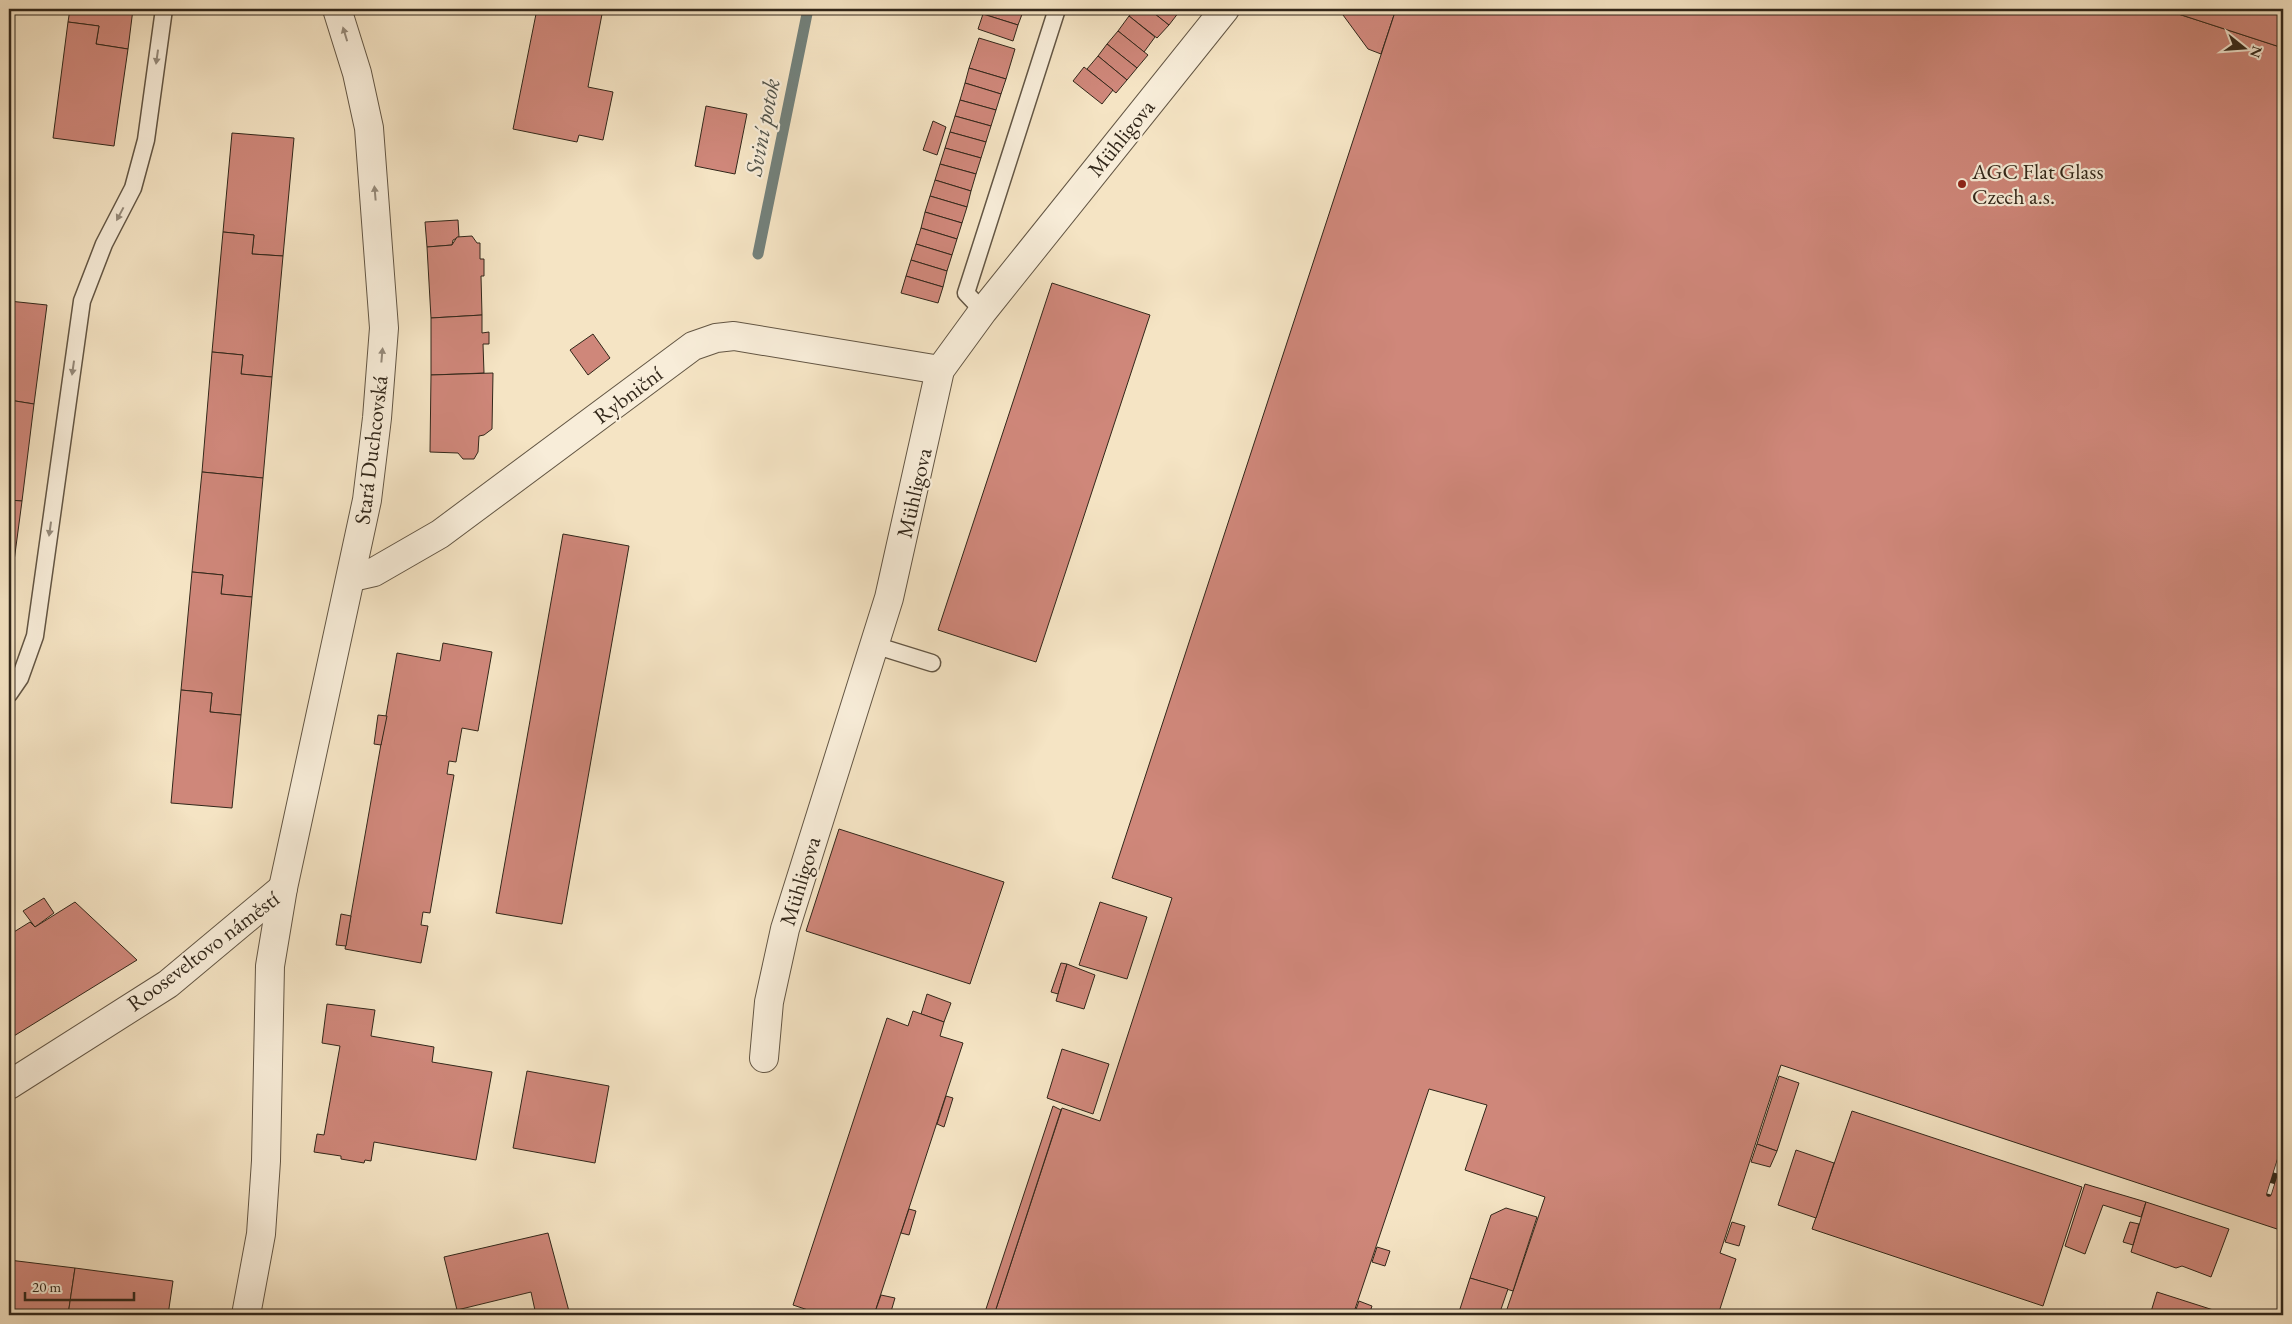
<svg xmlns="http://www.w3.org/2000/svg" width="2292" height="1324" viewBox="0 0 2292 1324" font-family="'EB Garamond',serif">
  <rect width="100%" height="100%" fill="#f5e4c4"/>
  <filter id="stains"><feTurbulence type="fractalNoise" baseFrequency=".004" numOctaves="4"/><feColorMatrix values="0 0 0 0 .2 0 0 0 0 .09 0 0 0 0 .02 0 0 0 .5 -.17"/></filter>
  <radialGradient id="worn" r=".72"><stop offset=".6" stop-color="#630" stop-opacity="0"/><stop offset="1" stop-color="#630" stop-opacity=".3"/></radialGradient>
  <g fill="none" stroke-linecap="round" stroke-linejoin="round">
    <polyline stroke="#73817b" stroke-width="11" points="758,254 808,9"/>
  </g>
  <g fill="#cf877a" stroke="#32271a">
    <polygon points="70,9 133,9 128,49 96,44 99,26 68,22"/>
    <polygon points="537,9 603,9 588,87 613,92 603,140 579,135 577,142 513,129"/>
    <polygon points="984,9 1024,9 1018,25 983,14"/>
    <polygon points="1135,9 1149,9 1169,25 1157,38 1129,16"/>
    <polygon points="1149,9 1175,9 1179,12 1169,25"/>
    <polygon points="1345,9 1396,9 1381,54 1368,49 1343,15"/>
    <polygon points="1396,9 2163,9 2283,48 2283,1221 2280,1230 1781,1065 1720,1253 1736,1259 1718,1315 1505,1315 1545,1197 1465,1170 1487,1105 1429,1089 1353,1315 994,1315 1062,1108 1100,1121 1172,898 1112,878"/>
    <polygon points="2163,9 2283,9 2283,48"/>
    <polygon points="983,14 1018,25 1013,41 978,29"/>
    <polygon points="1129,16 1155,37 1144,52 1118,31"/>
    <polygon points="68,22 99,26 96,44 128,49 114,146 53,138"/>
    <polygon points="1118,31 1148,55 1137,68 1107,44"/>
    <polygon points="979,38 1015,49 1006,79 969,68"/>
    <polygon points="1107,44 1137,68 1127,80 1098,56"/>
    <polygon points="1098,56 1127,80 1116,93 1087,69"/>
    <polygon points="1084,67 1113,90 1102,104 1073,81"/>
    <polygon points="969,68 1006,79 1001,94 965,83"/>
    <polygon points="965,83 1001,94 996,110 960,100"/>
    <polygon points="960,100 996,110 991,126 955,116"/>
    <polygon points="706,106 747,114 735,174 695,166"/>
    <polygon points="955,116 991,126 986,142 950,132"/>
    <polygon points="933,121 946,127 937,155 923,150"/>
    <polygon points="950,132 986,142 981,158 945,148"/>
    <polygon points="232,133 294,138 283,256 252,254 254,235 223,232"/>
    <polygon points="945,148 981,158 976,174 940,164"/>
    <polygon points="940,164 976,174 971,191 935,180"/>
    <polygon points="935,180 971,191 967,207 930,196"/>
    <polygon points="930,196 967,207 962,223 925,212"/>
    <polygon points="925,212 962,223 957,239 921,228"/>
    <polygon points="458,220 459,237 453,240 452,245 427,247 425,222"/>
    <polygon points="921,228 957,239 952,255 916,244"/>
    <polygon points="223,232 254,235 252,254 283,256 272,377 241,374 243,355 212,352"/>
    <polygon points="472,236 477,243 480,243 480,259 484,259 484,276 481,276 482,315 431,318 427,247 452,245 457,237"/>
    <polygon points="916,244 952,255 947,271 911,260"/>
    <polygon points="911,260 947,271 943,287 906,276"/>
    <polygon points="906,276 943,287 938,303 901,293"/>
    <polygon points="1052,283 1150,315 1036,662 938,630"/>
    <polygon points="9,301 47,305 34,404 9,400"/>
    <polygon points="482,315 482,333 489,332 489,344 483,344 484,373 431,375 431,318"/>
    <polygon points="593,334 610,358 588,375 570,350"/>
    <polygon points="212,352 243,355 241,374 272,377 263,478 202,472"/>
    <polygon points="493,373 492,429 484,435 479,436 478,452 474,459 463,459 458,453 430,452 431,375"/>
    <polygon points="9,400 34,404 22,501 9,500"/>
    <polygon points="202,472 263,478 252,597 221,594 223,575 192,572"/>
    <polygon points="9,500 22,501 9,599"/>
    <polygon points="563,534 629,546 562,924 496,913"/>
    <polygon points="192,572 223,575 221,594 252,597 241,715 210,712 212,693 181,690"/>
    <polygon points="443,643 492,652 478,731 462,728 456,762 449,761 447,774 454,775 430,913 423,912 421,925 428,926 421,963 345,949 397,653 440,661"/>
    <polygon points="181,690 212,693 210,712 241,715 232,808 171,803"/>
    <polygon points="378,715 387,716 381,745 374,744"/>
    <polygon points="839,829 1004,882 970,984 806,931"/>
    <polygon points="44,898 54,913 35,927 23,911"/>
    <polygon points="75,902 137,960 9,1039 9,935 30,922 35,927"/>
    <polygon points="1100,902 1147,917 1127,979 1079,965"/>
    <polygon points="341,914 351,916 346,946 336,945"/>
    <polygon points="1061,963 1067,964 1058,994 1051,992"/>
    <polygon points="1067,964 1095,975 1084,1009 1056,1001"/>
    <polygon points="927,994 951,1003 944,1022 921,1014"/>
    <polygon points="327,1004 375,1010 371,1036 434,1047 432,1062 492,1072 476,1160 374,1142 371,1161 365,1160 364,1163 341,1159 341,1156 314,1152 317,1134 324,1135 340,1046 322,1043"/>
    <polygon points="913,1011 944,1022 940,1036 963,1043 874,1315 813,1315 814,1312 793,1305 887,1018 908,1026"/>
    <polygon points="1062,1049 1109,1064 1093,1114 1047,1098"/>
    <polygon points="527,1071 609,1086 595,1163 513,1148"/>
    <polygon points="1779,1076 1799,1083 1777,1151 1757,1144"/>
    <polygon points="946,1096 953,1098 944,1127 937,1124"/>
    <polygon points="1053,1106 1061,1110 994,1315 984,1315"/>
    <polygon points="1852,1111 2082,1187 2043,1306 1812,1229"/>
    <polygon points="1757,1144 1777,1151 1770,1167 1751,1162"/>
    <polygon points="1796,1150 1834,1163 1816,1218 1778,1205"/>
    <polygon points="2085,1184 2146,1202 2141,1217 2103,1205 2085,1254 2065,1246"/>
    <polygon points="2146,1202 2229,1229 2211,1277 2182,1266 2176,1268 2131,1252"/>
    <polygon points="1506,1208 1537,1217 1513,1291 1470,1278 1491,1215"/>
    <polygon points="909,1209 916,1211 909,1235 901,1233"/>
    <polygon points="1732,1222 1745,1226 1739,1246 1725,1242"/>
    <polygon points="2130,1222 2139,1224 2133,1245 2123,1242"/>
    <polygon points="548,1233 570,1315 536,1315 531,1292 457,1310 444,1257"/>
    <polygon points="1377,1247 1390,1251 1385,1266 1372,1262"/>
    <polygon points="9,1260 75,1268 68,1315 9,1315"/>
    <polygon points="75,1268 173,1281 168,1315 68,1315"/>
    <polygon points="1470,1278 1508,1289 1499,1315 1458,1315"/>
    <polygon points="2157,1292 2229,1315 2150,1315"/>
    <polygon points="881,1295 895,1298 890,1315 875,1312"/>
    <polygon points="1359,1301 1372,1306 1369,1315 1354,1315"/>
  </g>
  <g fill="none" stroke-linecap="round" stroke-linejoin="round">
    <g stroke="#635644" stroke-width="19">
      <g id="lane">
        <polyline points="983,311 966,293 1057,9"/>
        <polyline points="874,645 932,663"/>
        <polyline points="9,694 20,678 35,636 82,301 104,244 133,188 146,140 164,9"/>
      </g>
    </g>
    <g stroke="#635644" stroke-width="30">
      <g id="street">
        <polyline points="352,577 374,572 440,534 693,346 716,338 734,336 940,370"/>
        <polyline points="764,1058 769,1002 785,929 889,598 940,370 983,311 1225,9"/>
        <polyline points="9,1085 168,984 283,888"/>
        <polyline points="246,1315 261,1234 266,1161 270,966 283,888 367,500 377,418 384,328 369,128 357,73 337,9"/>
      </g>
    </g>
    <use href="#lane" stroke="#f8edd9" stroke-width="16"/>
    <use href="#street" stroke="#f8edd9" stroke-width="28"/>
    <g stroke="#32271a" stroke-width="5.5">
      <polyline id="rail" points="2269,1194 2283,1149"/>
    </g>
    <use href="#rail" stroke="#f8edd9" stroke-width="4" stroke-dasharray="11" stroke-linecap="butt"/>
  </g>
  <defs><path id="oneway-solid" d="M-6-.8H1V-3.2L6.5 0L1 3.2V.8H-6Z" transform="scale(1.25)"/></defs>
  <g fill="#958a7a">
    <use href="#oneway-solid" transform="translate(345 34) rotate(-107)"/>
    <use href="#oneway-solid" transform="translate(157 57) rotate(98)"/>
    <use href="#oneway-solid" transform="translate(375 193) rotate(-95)"/>
    <use href="#oneway-solid" transform="translate(120 214) rotate(118)"/>
    <use href="#oneway-solid" transform="translate(382 355) rotate(-85)"/>
    <use href="#oneway-solid" transform="translate(73 368) rotate(98)"/>
    <use href="#oneway-solid" transform="translate(50 529) rotate(98)"/>
  </g>
  <circle fill="#8f2418" stroke="#f8edd9" stroke-width="2" cx="1962" cy="184" r="5"/>
  <g text-anchor="middle" dominant-baseline="central" stroke-width="4.5" stroke-linejoin="round" paint-order="stroke">
    <g font-size="22" fill="#32271a" stroke="#f8edd9">
      <text transform="translate(1121 138) rotate(-51)">Mühligova</text>
      <text transform="translate(628 395) rotate(-37)">Rybniční</text>
      <text transform="translate(371 450) rotate(-83)">Stará Duchcovská</text>
      <text transform="translate(914 493) rotate(-77)">Mühligova</text>
      <text transform="translate(800 881) rotate(-73)">Mühligova</text>
      <text transform="translate(203 951) rotate(-37)">Rooseveltovo náměstí</text>
    </g>
    <g font-size="22" fill="#32271a" stroke="#f8edd9" text-anchor="start">
      <text x="1972" y="171">AGC Flat Glass<tspan x="1972" dy="25">Czech a.s.</tspan></text>
    </g>
    <g font-size="24" font-style="italic" fill="#52544b" stroke="#f8edd9">
      <text transform="translate(762 127) rotate(-79)">Sviní potok</text>
    </g>
  </g>
  <rect width="2292" height="1324" fill="none" stroke="#f5e4c4" stroke-width="30"/>
  <rect x="10" y="10" width="2272" height="1304" fill="none" stroke="#32271a" stroke-width="2.5"/>
  <rect x="15" y="15" width="2262" height="1294" fill="none" stroke="#32271a"/>
  <g transform="translate(2244 48) rotate(107)" stroke="#f8edd9" stroke-width="4" paint-order="stroke">
  <path d="M0-4L9 19L0 12L-9 19Z" fill="#32271a"/>
  <text y="-8" font-size="14" font-weight="bold" text-anchor="middle" fill="#32271a">N</text>
  </g>
  <path d="M25 1292v8h109v-8" fill="none" stroke="#32271a" stroke-width="2.5"/>
  <text x="32" y="1292" font-size="15" fill="#32271a" stroke="#f8edd9" stroke-width="4" paint-order="stroke">20 m</text>
  <rect width="100%" height="100%" filter="url(#stains)"/>
  <rect width="100%" height="100%" fill="url(#worn)"/>
</svg>
